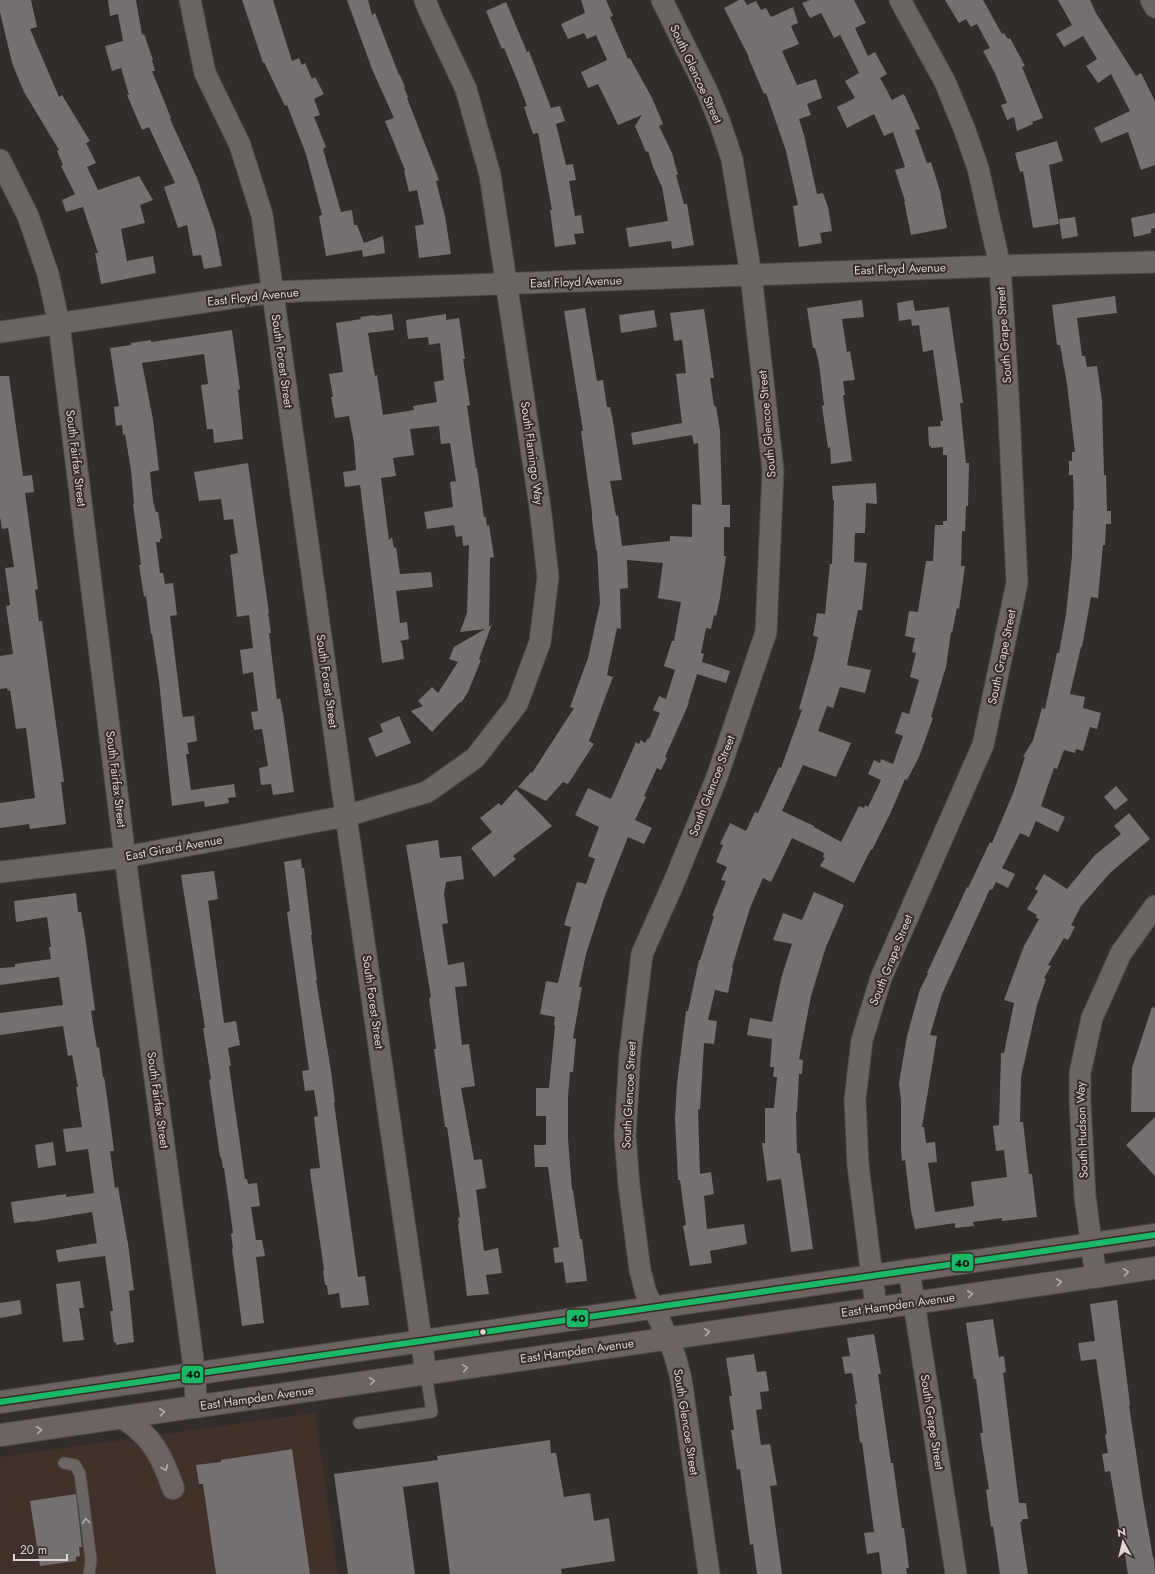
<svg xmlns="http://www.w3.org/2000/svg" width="1155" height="1574" viewBox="0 0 1155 1574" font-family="Jost,sans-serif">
  <rect width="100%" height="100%" fill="#322d2a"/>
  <polygon fill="#40312a" points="315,1413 338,1574 0,1574 0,1457"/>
  <g fill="#757170">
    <polygon points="0,0 31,0 37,27 30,29 59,97 62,95 90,141 86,143 96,163 87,167 98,190 139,176 153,200 140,205 145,223 121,229 127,261 153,256 156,273 101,284 95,253 98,253 83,207 66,212 62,200 75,194 61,166 63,165 57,151 59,150 24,92 12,63 0,12"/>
    <polygon points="108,0 136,0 142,35 144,34 153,60 152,60 155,71 152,71 171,118 170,119 197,178 215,230 222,266 204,269 201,255 193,256 187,225 178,228 164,187 175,183 149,127 142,130 127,95 129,95 121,68 112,71 105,46 123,41 118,14 110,16"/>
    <polygon points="242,0 273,0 292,61 299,58 302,65 305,63 312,79 315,77 324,94 314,99 320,115 314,117 326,147 323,149 341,212 352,210 354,225 357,225 364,243 383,236 385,253 363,257 362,250 326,256 319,216 322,215 306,154 287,105 285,106 264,62 263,63"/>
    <polygon points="347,0 368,0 372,15 375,13 399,75 400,75 405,87 404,88 408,97 407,98 439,180 436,181 445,216 451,254 419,258 415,226 424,224 417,190 409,192 404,171 405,170 385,121 394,118 372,69"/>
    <polygon points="581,0 606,0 613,16 610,17 628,59 630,58 652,98 663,124 659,126 672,153 678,175 676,175 684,204 687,204 694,245 672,249 671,241 629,247 626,228 668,221 662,187 653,167 648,151 646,152 635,126 642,115 618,125 598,84 588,88 581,72 607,60 596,35 587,39 584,33 568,39 561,24 585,13"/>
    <polygon points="739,0 744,0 747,5 756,1 761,10 766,8 771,17 793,7 798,23 791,26 799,44 782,51 797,85 816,79 822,98 807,104 811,115 799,119 804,135 817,194 823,193 828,207 832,231 820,233 822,243 799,247 793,206 798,205 786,151 766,93 764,94 748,57 749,57 724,8"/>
    <polygon points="810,0 854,0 866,23 855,28 868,56 875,52 887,74 880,78 892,100 903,94 905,96 920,129 915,130 927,163 931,162 940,191 947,228 911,235 904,201 905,201 895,170 905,167 893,132 884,136 874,114 847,128 837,107 855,98 845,81 859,73 840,35 834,38 821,13 810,18 802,3"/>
    <polygon points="945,0 983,0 1002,34 1004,33 1008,39 1010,38 1025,66 1022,67 1043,118 1032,122 1033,124 1017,131 1014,117 1007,120 1001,105 1007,103 995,73 983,51 990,48 977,24 971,27 966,19 959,23"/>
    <polygon points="1058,0 1090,0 1096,13 1136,76 1141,73 1155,101 1155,165 1141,170 1128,132 1101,143 1094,128 1130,111 1111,74 1098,83 1086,66 1097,59 1083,36 1064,47 1056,34 1072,25"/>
    <polygon points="506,2 527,52 529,51 551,108 560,106 565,121 556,124 566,165 573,164 576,180 569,181 575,216 581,215 584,233 574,234 576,244 555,247 550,210 552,210 538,133 533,134 524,107 527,106 518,82 504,48 502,49 486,11"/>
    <polygon points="1057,141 1063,161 1049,165 1059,224 1033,228 1023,171 1020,172 1015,153"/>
    <polygon points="1155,213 1155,228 1151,229 1151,233 1134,237 1131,218"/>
    <polygon points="1075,217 1078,236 1062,239 1059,219"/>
    <polygon points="1115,296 1117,313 1077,318 1082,356 1085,356 1087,367 1097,366 1102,401 1104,475 1106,475 1107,511 1111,511 1111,524 1106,524 1105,545 1103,545 1098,598 1091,597 1082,647 1081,647 1070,694 1085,697 1083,708 1101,713 1097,729 1090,727 1083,751 1076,749 1075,753 1064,750 1057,769 1054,768 1041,806 1065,817 1058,832 1036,821 1029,837 1020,833 1002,868 1015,874 1008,888 996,882 992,890 990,889 942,994 930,1035 937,1036 922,1127 924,1127 926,1143 935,1142 937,1162 928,1163 935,1212 974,1206 971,1182 1007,1177 1004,1150 996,1151 993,1126 999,1125 1001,1053 1004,1053 1014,1003 1004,1000 1024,946 1039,919 1036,918 1037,915 1027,909 1038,891 1035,889 1044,874 1067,889 1095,855 1121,834 1114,826 1129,813 1150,839 1111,872 1081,906 1071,925 1075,927 1068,940 1064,938 1048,965 1051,966 1044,978 1046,979 1037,1005 1021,1077 1020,1122 1023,1122 1029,1174 1032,1174 1037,1217 1002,1221 1002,1218 973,1222 974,1226 955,1228 955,1223 915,1229 911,1211 905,1160 902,1161 901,1149 901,1101 899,1083 907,1036 920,989 928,974 927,973 967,887 968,888 990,842 992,843 1014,791 1025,757 1023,757 1033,740 1042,708 1045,709 1057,653 1059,653 1066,614 1072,556 1073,510 1074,510 1073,475 1069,475 1069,461 1072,461 1072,452 1075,452 1067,384 1060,345 1057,345 1052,305"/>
    <polygon points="862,300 864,317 842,319 847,352 850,351 855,380 843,381 845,395 843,395 852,461 831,464 830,447 828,448 822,406 824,405 819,364 815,348 813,348 807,308"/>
    <polygon points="913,300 915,311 949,307 963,403 960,403 966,463 969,463 968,506 966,506 965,531 962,531 961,566 965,566 959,609 957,608 952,633 951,632 946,667 931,717 933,718 919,757 907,780 905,779 891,812 872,850 871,849 854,883 820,866 825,858 823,857 824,853 792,838 771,882 763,878 750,908 732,967 733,968 728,993 715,990 708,1020 717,1021 714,1044 704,1043 700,1110 698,1109 700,1174 711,1172 714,1194 704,1196 707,1229 744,1224 747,1244 710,1251 712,1263 690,1266 683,1226 686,1225 680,1180 678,1180 675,1118 677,1083 686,1011 688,1011 699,960 700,960 714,916 712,916 726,881 721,880 727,867 716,862 723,845 720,844 730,823 746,831 755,812 758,813 779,767 781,768 802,710 799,709 814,656 818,637 813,636 817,613 825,614 830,564 832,564 834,500 833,501 832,486 876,483 877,504 866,503 865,533 855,533 854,562 867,563 862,610 858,610 847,665 871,670 865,693 840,687 833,708 827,706 818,731 851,743 836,777 803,765 782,811 814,826 814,827 841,842 859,806 864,808 865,805 868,807 881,780 868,774 874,760 880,763 881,759 893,764 903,736 895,733 902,712 909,714 919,680 910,677 916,653 912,652 915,638 905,636 909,611 918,612 926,561 933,561 935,525 943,525 943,521 947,521 947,455 943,455 943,447 931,448 931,446 929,446 928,427 941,426 940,421 943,421 933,350 923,352 919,325 912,326 911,319 899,321 897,303"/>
    <polygon points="585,308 597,381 603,380 607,407 610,407 613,421 622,480 610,481 616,516 618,515 622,546 670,541 670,536 692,537 692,504 701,505 698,443 694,444 692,435 633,445 631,433 682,423 676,374 686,373 682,340 674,341 670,313 704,309 714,378 710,378 714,406 716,406 720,431 722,505 730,505 730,527 724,527 724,556 726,556 720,598 716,616 714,615 711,629 706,628 701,653 704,654 702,662 730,671 726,683 697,674 688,703 689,703 665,757 667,758 661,770 657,768 644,796 646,797 635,820 652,828 644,844 628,837 604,898 586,954 579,987 582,987 573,1038 576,1039 573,1072 570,1072 568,1097 568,1139 572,1190 573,1190 580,1239 582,1239 587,1281 566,1283 563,1262 555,1263 553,1248 559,1247 548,1167 535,1167 534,1145 546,1145 546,1116 536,1116 536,1088 549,1088 555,1026 554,1025 555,1017 540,1014 546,981 558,983 571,927 564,925 577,882 586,884 595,859 588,856 599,827 575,815 588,788 611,799 636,742 639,744 641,740 645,743 648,738 649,739 660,713 653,710 659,696 666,699 675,670 664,666 672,641 674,641 681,602 658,598 663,563 627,560 628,588 620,589 621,629 617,628 607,675 613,677 589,741 594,744 568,784 563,782 546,801 518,787 531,772 532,773 574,708 570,707 588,658 600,603 597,550 596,550 592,519 592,512 581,431 583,431 564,311"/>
    <polygon points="654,310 657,327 621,333 619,315"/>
    <polygon points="392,314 394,330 368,333 373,365 375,376 377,375 383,415 414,410 413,406 437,402 434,382 444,380 440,343 429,345 428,337 408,339 406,320 446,314 446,320 459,318 465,359 463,359 470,405 467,406 476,468 477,468 484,517 486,517 487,526 489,525 494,557 490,558 489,627 492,624 479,659 481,660 468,692 461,703 460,702 432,732 411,711 423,706 418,701 432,687 438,693 458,662 449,659 454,647 485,629 460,632 467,613 469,545 463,546 462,536 456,537 454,525 427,529 424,512 453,507 450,482 456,481 450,443 441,444 439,426 410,429 414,455 393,458 396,476 381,478 389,540 392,537 394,548 396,547 400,574 431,572 433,587 396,591 400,623 407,622 409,639 400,641 402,644 404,659 382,663 360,485 345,487 343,472 356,470 354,443 349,416 335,418 331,397 333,397 329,374 343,372 336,323 361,319 360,317 375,315 375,316"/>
    <polygon points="232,330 240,389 238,390 243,439 214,443 213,429 207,429 201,385 208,384 204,354 142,363 153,420 159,470 150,472 153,501 156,512 158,512 162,538 160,539 160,542 156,542 160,573 163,573 165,584 173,583 177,615 170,616 182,713 183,717 194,716 197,741 187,743 189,754 186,754 191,790 234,784 236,797 228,798 229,803 205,807 204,801 172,806 159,681 152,634 151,634 146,596 144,597 139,565 141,565 133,504 134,504 131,470 125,434 123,435 122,425 116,426 114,407 119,406 110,348 131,345 131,343 151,340 151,342"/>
    <polygon points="0,376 9,376 23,476 32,475 34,492 25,493 38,589 35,590 39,621 42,621 64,782 61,782 66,824 30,829 29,824 0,828 0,803 35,798 26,728 16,729 10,690 8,691 7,688 0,689 0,656 13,654 6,606 10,605 5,568 14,567 8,528 2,529 0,517"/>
    <polygon points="248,463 269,613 268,613 271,633 269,633 277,699 280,698 283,713 294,792 273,795 271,784 261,785 259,768 268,766 262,729 254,730 251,712 258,711 253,672 243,674 240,650 253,648 249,615 237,617 230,555 238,553 233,519 224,520 221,499 199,501 194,472"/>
    <polygon points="399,716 411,743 376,757 368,738 383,732 380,724"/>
    <polygon points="1116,786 1128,800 1115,810 1104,797"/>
    <polygon points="516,789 552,826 513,856 516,859 494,877 471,848 492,832 480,818 499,803 501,806"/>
    <polygon points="438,840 440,858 461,856 464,879 446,882 444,894 448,923 442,924 448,965 464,962 467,986 455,987 462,1045 469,1044 475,1086 461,1088 474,1160 481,1159 482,1160 486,1188 476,1190 484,1251 498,1248 502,1273 486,1275 489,1294 467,1296 458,1224 459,1224 458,1218 460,1217 458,1203 447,1127 445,1127 434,1049 436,1049 429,998 431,997 406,845"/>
    <polygon points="301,859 302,868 304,868 312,935 311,935 317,980 316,980 331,1071 335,1102 334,1103 358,1277 365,1276 369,1305 341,1308 339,1293 328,1295 327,1285 325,1285 323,1271 324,1270 311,1179 310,1169 320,1168 314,1117 318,1116 314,1090 305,1091 302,1071 309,1070 287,912 290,911 284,862"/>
    <polygon points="214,871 218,899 208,901 224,1023 236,1021 240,1045 228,1048 231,1066 229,1066 245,1179 247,1179 248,1184 257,1183 260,1206 251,1207 256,1240 262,1240 265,1256 256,1257 264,1323 242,1326 232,1249 233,1248 231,1234 233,1233 227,1189 224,1168 223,1168 221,1157 220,1157 209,1080 211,1079 203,1028 205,1028 181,875"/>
    <polygon points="814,892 844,905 826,947 811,996 799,1059 803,1060 802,1074 799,1074 797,1112 796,1112 797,1153 799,1153 800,1155 813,1249 791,1252 781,1179 767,1181 762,1143 765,1143 765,1108 774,1108 777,1077 773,1077 774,1067 770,1067 772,1039 747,1035 750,1018 772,1022 781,979 792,944 773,940 783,913 802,920"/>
    <polygon points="76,893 78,912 81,912 85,936 95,1010 91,1011 97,1048 99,1047 103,1077 104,1077 108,1104 114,1151 110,1151 115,1188 118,1187 128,1244 134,1290 129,1291 134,1342 116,1345 116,1342 114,1343 110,1311 113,1311 105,1256 58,1262 56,1250 97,1243 92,1212 31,1222 31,1221 14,1223 11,1202 66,1194 66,1197 94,1193 88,1149 66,1152 63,1129 82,1127 76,1087 78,1087 72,1055 68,1056 63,1026 0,1035 0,1013 63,1005 59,977 0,985 0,968 15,967 15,964 51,959 49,947 51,947 47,917 16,922 14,901"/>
    <polygon points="1152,1007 1155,1008 1155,1112 1131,1112 1132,1068"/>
    <polygon points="1155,1117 1155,1176 1126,1145"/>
    <polygon points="53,1142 56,1165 38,1168 35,1145"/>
    <polygon points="80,1281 84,1308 79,1308 84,1340 63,1342 56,1284"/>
    <polygon points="20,1300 22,1314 0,1318 0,1303"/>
    <polygon points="1117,1300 1130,1405 1129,1405 1142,1493 1153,1558 1154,1558 1155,1574 1128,1574 1122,1537 1121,1537 1110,1471 1105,1472 1102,1454 1108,1453 1105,1435 1107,1434 1096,1359 1081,1361 1078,1343 1095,1341 1090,1304"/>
    <polygon points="993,1319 999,1357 1004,1356 1006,1372 1003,1373 1019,1503 1026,1503 1028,1519 1022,1519 1022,1522 1020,1522 1028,1574 1000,1574 993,1526 991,1527 988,1505 986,1490 989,1489 980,1433 983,1433 976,1379 974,1379 966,1323"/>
    <polygon points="874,1334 881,1374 878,1374 891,1463 893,1463 902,1528 904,1528 909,1568 906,1568 907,1574 882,1574 879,1552 867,1554 864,1533 874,1532 862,1442 860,1443 855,1404 857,1404 852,1373 845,1374 842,1357 850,1356 847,1338"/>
    <polygon points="754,1354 757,1372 766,1371 769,1391 760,1392 762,1409 756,1410 761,1445 770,1444 777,1485 770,1486 782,1574 757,1574 753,1544 750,1545 740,1469 737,1470 731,1430 734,1430 729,1396 732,1396 726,1358"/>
    <polygon points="550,1440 551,1453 556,1453 564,1497 590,1493 594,1521 609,1518 615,1561 561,1569 562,1574 450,1574 438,1482 403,1487 415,1574 348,1574 334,1474 438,1460 437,1456"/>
    <polygon points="292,1449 310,1574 216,1574 203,1484 199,1484 196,1465 221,1462 221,1460"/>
    <polygon points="76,1494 82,1547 79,1547 80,1556 76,1557 76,1561 40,1566 30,1501"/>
  </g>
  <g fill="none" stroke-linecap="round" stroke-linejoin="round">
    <g stroke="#4d4946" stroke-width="13">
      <g id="service">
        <polyline points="359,1423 432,1412 426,1374"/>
        <polyline points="64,1463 75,1465 80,1474 91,1560 89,1574"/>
      </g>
    </g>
    <g stroke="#4d4946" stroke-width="23">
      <g id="minor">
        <polyline points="190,0 205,73 240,145 262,215 346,816 426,1374"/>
        <polyline points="662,0 707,91 720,123 732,159 751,275 773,470 766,632 717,777 674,882 642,954 630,1054 625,1135 629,1186 640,1270 646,1293 668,1338 675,1356 681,1379 709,1574"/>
        <polyline points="1151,0 1155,7"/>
        <polyline points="0,160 28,216 48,274 59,324 125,857 195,1375 196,1407"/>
        <polyline points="0,332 273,292 1000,266 1155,262"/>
        <polyline points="0,872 125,857 346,816 427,792 475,758 517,704 540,642 548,577 540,507 490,175 466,89 431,15 425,0"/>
        <polyline points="909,1270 956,1574"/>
        <polyline points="1096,1277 1085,1197 1080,1101 1080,1073 1092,1018 1121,953 1155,906"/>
        <polyline points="876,1308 858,1165 855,1100 862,1040 881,978 983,745 1017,583 1008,393 1000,266 978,168 964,128 945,82 900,0"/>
      </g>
    </g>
    <g stroke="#4d4946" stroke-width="24">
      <g id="trunk">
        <polyline points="0,1402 1155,1235"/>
        <path d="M123,1418C152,1436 162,1456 173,1488"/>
        <polyline points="0,1435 1155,1268"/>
      </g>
    </g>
    <use href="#service" stroke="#6b6664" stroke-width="11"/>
    <use href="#minor" stroke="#6b6664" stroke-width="21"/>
    <use href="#trunk" stroke="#6b6462" stroke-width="22"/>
    <g stroke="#362c27" stroke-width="9">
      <polyline id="bus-1" points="0,1402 1155,1235"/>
    </g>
    <use href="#bus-1" stroke="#1ab867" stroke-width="6"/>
  </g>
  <defs><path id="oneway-chevron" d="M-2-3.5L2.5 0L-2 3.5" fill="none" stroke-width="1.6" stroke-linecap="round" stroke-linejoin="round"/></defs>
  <g stroke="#b5aeab">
    <use href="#oneway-chevron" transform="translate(1126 1272) rotate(-8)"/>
    <use href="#oneway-chevron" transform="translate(1059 1282) rotate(-8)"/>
    <use href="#oneway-chevron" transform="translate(970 1294) rotate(-8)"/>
    <use href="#oneway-chevron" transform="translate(707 1332) rotate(-8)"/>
    <use href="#oneway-chevron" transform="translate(465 1368) rotate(-8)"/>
    <use href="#oneway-chevron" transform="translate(372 1381) rotate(-8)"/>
    <use href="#oneway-chevron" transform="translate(162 1412) rotate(-8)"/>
    <use href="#oneway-chevron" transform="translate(39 1430) rotate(-8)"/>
    <use href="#oneway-chevron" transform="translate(165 1468) rotate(68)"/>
  </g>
  <use stroke="#b5afac" href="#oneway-chevron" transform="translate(86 1521) rotate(-97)"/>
  <circle fill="#ddd6d3" stroke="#362c27" stroke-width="1.5" cx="483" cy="1332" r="3.5"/>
  <g text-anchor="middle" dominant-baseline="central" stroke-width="4" stroke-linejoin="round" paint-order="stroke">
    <g font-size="12" fill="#ddd6d3" stroke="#362c27">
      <text transform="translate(696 74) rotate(65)">South Glencoe Street</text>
      <text transform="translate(900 269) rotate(-2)">East Floyd Avenue</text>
      <text transform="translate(576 282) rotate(-2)">East Floyd Avenue</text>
      <text transform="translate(253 297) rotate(-6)">East Floyd Avenue</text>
      <text transform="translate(1004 335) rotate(-94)">South Grape Street</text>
      <text transform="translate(282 361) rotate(82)">South Forest Street</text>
      <text transform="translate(767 424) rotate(-95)">South Glencoe Street</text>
      <text transform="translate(532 453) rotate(82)">South Flamingo Way</text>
      <text transform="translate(76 458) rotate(83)">South Fairfax Street</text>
      <text transform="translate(1002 657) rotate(-78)">South Grape Street</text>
      <text transform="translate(327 681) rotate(82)">South Forest Street</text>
      <text transform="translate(116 779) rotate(83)">South Fairfax Street</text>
      <text transform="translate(712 786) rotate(-69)">South Glencoe Street</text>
      <text transform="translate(174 848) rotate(-10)">East Girard Avenue</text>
      <text transform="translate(891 960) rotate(-68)">South Grape Street</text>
      <text transform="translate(373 1002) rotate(82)">South Forest Street</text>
      <text transform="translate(629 1095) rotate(-87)">South Glencoe Street</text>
      <text transform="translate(158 1100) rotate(82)">South Fairfax Street</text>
      <text transform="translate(1082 1130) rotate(-92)">South Hudson Way</text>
      <text transform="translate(898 1305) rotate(-8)">East Hampden Avenue</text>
      <text transform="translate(577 1351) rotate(-8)">East Hampden Avenue</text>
      <text transform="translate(257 1398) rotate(-8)">East Hampden Avenue</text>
      <text transform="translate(686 1422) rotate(81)">South Glencoe Street</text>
      <text transform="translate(932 1422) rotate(81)">South Grape Street</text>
    </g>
  </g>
  <g stroke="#362c27" stroke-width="1.5">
    <rect x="951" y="1253" width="23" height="19" rx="4" fill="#1ab867"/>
    <rect x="566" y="1309" width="23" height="19" rx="4" fill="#1ab867"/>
    <rect x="181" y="1365" width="23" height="19" rx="4" fill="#1ab867"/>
  </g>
  <g font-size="11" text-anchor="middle" font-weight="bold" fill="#111">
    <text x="962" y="1267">40</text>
    <text x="578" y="1322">40</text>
    <text x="193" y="1378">40</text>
  </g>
  <g transform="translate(1123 1542) rotate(352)" stroke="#362c27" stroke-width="3" paint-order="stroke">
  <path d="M0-3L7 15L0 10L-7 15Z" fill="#ddd6d3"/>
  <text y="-6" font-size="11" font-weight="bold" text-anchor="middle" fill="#ddd6d3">N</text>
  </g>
  <path d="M14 1554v6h53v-6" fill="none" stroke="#ddd6d3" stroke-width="2"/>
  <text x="20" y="1554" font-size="12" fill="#ddd6d3" stroke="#362c27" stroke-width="3" paint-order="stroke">20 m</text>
</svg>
